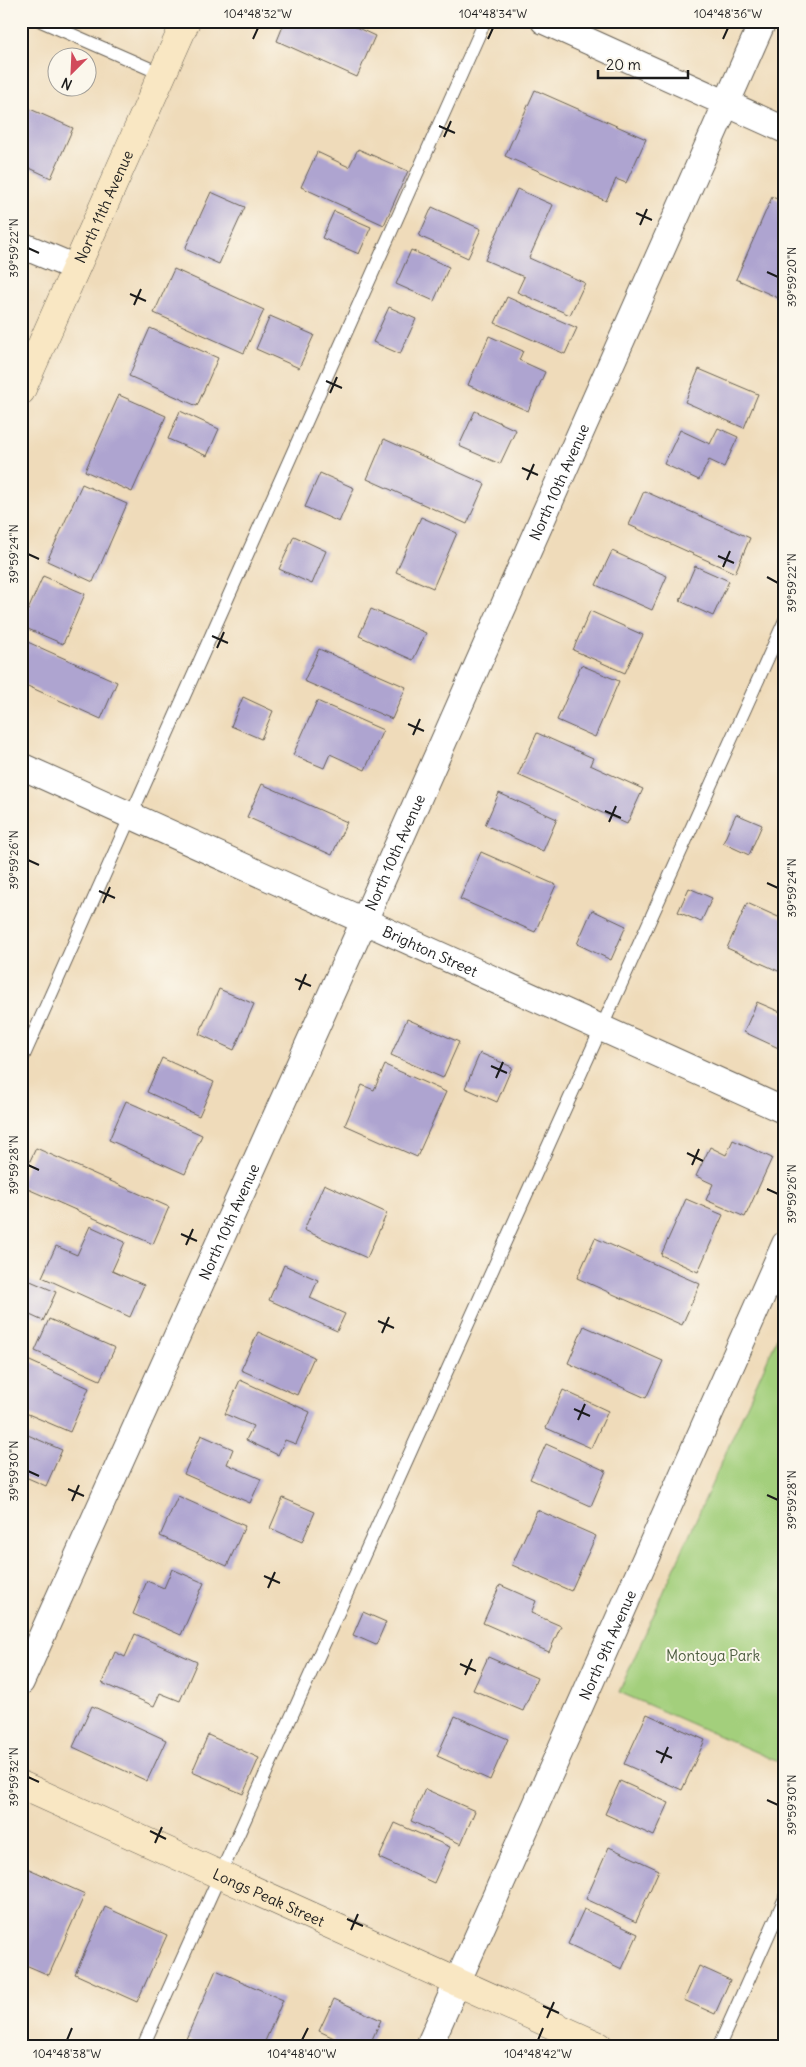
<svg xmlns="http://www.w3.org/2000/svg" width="806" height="2067" viewBox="0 0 806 2067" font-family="Delius,sans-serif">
  <rect width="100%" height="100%" fill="#fbf7ec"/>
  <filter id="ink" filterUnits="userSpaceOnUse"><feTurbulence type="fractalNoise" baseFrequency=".02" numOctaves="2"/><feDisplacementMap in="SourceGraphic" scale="10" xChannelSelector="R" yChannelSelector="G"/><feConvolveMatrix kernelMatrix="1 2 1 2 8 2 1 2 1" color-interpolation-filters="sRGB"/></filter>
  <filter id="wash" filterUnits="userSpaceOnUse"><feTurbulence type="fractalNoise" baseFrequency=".0096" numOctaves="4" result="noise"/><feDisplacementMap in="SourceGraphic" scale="20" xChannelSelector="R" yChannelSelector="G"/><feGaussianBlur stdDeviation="1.12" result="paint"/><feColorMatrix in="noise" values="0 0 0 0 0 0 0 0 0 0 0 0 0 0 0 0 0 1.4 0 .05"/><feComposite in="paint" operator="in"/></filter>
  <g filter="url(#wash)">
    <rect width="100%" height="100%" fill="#efdbba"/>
    <polygon fill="#a3cf7c" stroke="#60764c" points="785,1320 785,1765 619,1692"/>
    <g id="blocks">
      <g fill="#aea4d0">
        <polygon points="285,21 343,21 375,36 357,77 277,41"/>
        <polygon points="535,90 646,139 626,183 616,179 606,201 505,156"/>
        <polygon points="21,105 73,128 51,178 21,164 24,153 21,152"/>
        <polygon points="358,149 408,171 384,225 301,187 317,152 349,167"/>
        <polygon points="517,189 553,205 529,258 585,283 570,315 517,292 524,277 485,260"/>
        <polygon points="211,192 245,207 219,264 185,249"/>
        <polygon points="772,197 785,202 785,301 736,279"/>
        <polygon points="432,207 481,229 468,258 419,236"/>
        <polygon points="334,211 371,227 359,254 322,238"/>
        <polygon points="411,250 449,267 434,301 396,284"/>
        <polygon points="174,269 264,310 244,353 154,313"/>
        <polygon points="507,297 577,328 565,354 495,323"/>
        <polygon points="389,307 416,319 400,354 373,342"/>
        <polygon points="270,316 314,335 299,368 256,349"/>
        <polygon points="150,328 218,358 197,406 129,376"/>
        <polygon points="489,336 523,351 519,360 545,372 528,411 468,385"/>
        <polygon points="699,369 758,394 744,428 685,402"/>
        <polygon points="119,395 166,416 132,492 85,471"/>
        <polygon points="180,411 219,429 207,456 168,439"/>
        <polygon points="475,411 516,430 500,464 459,446"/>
        <polygon points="718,428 738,437 724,467 709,460 699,480 664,464 680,430 710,444"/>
        <polygon points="384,439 485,484 467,524 367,479"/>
        <polygon points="320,473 354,488 339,522 305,507"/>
        <polygon points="82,484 127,504 93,582 47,561"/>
        <polygon points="644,491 750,538 735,573 629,525"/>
        <polygon points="421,517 457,533 433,588 396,572"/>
        <polygon points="294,536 326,551 312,584 279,569"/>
        <polygon points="612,551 667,576 652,610 596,585"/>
        <polygon points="695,566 729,581 713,616 680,601"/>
        <polygon points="43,576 85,594 63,644 21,626"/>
        <polygon points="371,609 426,633 413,660 359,636"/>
        <polygon points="590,611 643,635 625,673 573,650"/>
        <polygon points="21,639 117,682 101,719 21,683"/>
        <polygon points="319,649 406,687 392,719 304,681"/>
        <polygon points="581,665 619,681 595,737 557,720"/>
        <polygon points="243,697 273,711 261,739 231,726"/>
        <polygon points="317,701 383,730 365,770 330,754 324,768 293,755"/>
        <polygon points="537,733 593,758 590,765 643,789 627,824 518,775"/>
        <polygon points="262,784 347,822 332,855 247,817"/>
        <polygon points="499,793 557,819 543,851 485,825"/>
        <polygon points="736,814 762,825 749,855 723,843"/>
        <polygon points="481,852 556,885 535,932 460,899"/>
        <polygon points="689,888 712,898 701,922 678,912"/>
        <polygon points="747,903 785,920 785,974 727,948"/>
        <polygon points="592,910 626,926 611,960 577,944"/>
        <polygon points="219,989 254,1004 234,1050 199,1034"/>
        <polygon points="757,1002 785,1014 785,1051 744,1032"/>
        <polygon points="407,1019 459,1042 443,1078 391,1055"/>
        <polygon points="480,1053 512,1067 497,1102 465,1088"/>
        <polygon points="162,1058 214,1082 199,1116 147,1092"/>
        <polygon points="385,1065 446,1092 417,1157 345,1125 362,1085 374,1090"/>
        <polygon points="126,1101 202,1135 185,1174 109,1140"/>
        <polygon points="733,1140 772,1158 745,1217 706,1200 713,1184 696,1176 710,1147 726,1155"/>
        <polygon points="36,1148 169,1207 153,1244 21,1186 21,1180"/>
        <polygon points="324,1184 387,1213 367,1258 304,1230"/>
        <polygon points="686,1199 723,1215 698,1272 661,1255"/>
        <polygon points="90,1226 125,1242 112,1271 144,1285 130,1317 42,1277 56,1246 77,1255"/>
        <polygon points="595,1238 700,1284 682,1325 577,1278"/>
        <polygon points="284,1265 318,1280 310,1298 345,1314 337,1331 269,1300"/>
        <polygon points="28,1280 56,1292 43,1321 21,1311 21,1295"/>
        <polygon points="49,1319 115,1348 100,1380 35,1351"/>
        <polygon points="584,1326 663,1361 646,1398 568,1363"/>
        <polygon points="258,1332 314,1357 297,1395 241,1370"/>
        <polygon points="21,1357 89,1388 70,1432 21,1411"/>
        <polygon points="240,1380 310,1412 296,1444 285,1440 278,1455 246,1440 253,1426 225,1414"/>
        <polygon points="563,1390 608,1411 591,1448 546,1428"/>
        <polygon points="21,1432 62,1450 46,1486 21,1475"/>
        <polygon points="201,1435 233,1449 227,1464 261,1479 250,1503 184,1474"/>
        <polygon points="546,1444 606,1471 591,1506 530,1479"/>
        <polygon points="178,1496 245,1526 227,1566 160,1536"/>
        <polygon points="283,1498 315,1512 302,1542 270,1528"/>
        <polygon points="537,1510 596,1536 571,1591 512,1565"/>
        <polygon points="172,1569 204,1583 181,1635 133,1614 147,1581 164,1588"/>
        <polygon points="500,1585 536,1601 531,1613 561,1626 549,1652 483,1623"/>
        <polygon points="363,1612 386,1622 376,1645 353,1635"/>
        <polygon points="135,1634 197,1662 180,1701 160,1693 154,1706 102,1683 115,1652 125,1657"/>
        <polygon points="488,1657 537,1678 523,1711 473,1690"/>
        <polygon points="92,1706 166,1740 147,1781 73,1747"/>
        <polygon points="647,1714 705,1740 682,1790 624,1764"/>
        <polygon points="455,1716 508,1739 490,1780 437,1756"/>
        <polygon points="208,1735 259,1758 243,1794 192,1772"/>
        <polygon points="620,1781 669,1803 654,1836 605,1814"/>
        <polygon points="425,1789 475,1811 461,1844 411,1821"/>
        <polygon points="395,1823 450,1847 434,1883 379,1858"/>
        <polygon points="609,1847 659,1870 636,1922 586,1899"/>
        <polygon points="27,1868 85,1894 49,1975 21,1963 21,1882"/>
        <polygon points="105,1907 167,1935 137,2002 75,1974"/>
        <polygon points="584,1909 638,1934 622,1969 568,1944"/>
        <polygon points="699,1966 730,1980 715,2014 684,2000"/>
        <polygon points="216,1970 283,2000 263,2046 200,2046 186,2039"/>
        <polygon points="334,1999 381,2020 369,2046 331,2046 334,2038 319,2031"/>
      </g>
    </g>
  </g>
  <g filter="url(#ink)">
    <use href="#blocks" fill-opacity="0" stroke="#665f53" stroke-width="1"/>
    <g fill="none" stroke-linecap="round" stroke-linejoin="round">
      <g stroke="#665f53" stroke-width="14">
        <g id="lane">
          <polyline points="41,21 162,74"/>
          <polyline points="21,1062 485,21"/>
          <polyline points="143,2046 785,620"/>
          <polyline points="719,2046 785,1898"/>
        </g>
      </g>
      <g stroke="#665f53" stroke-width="28">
        <g id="street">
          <polyline points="544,21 785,130"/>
          <polyline points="21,245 76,268"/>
          <path id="s1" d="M21,766L785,1111"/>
          <path id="s2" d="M21,1682L364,921L763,21"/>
          <path id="s3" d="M429,2046L785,1244"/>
        </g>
      </g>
      <g stroke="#665f53" stroke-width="29">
        <g id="secondary">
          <path id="s4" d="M21,391L186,21"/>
          <path id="s5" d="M21,1785L599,2046"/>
        </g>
      </g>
      <use href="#lane" stroke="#fff" stroke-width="12"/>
      <use href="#street" stroke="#fff" stroke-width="26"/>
      <use href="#secondary" stroke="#f9e7c3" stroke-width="28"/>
    </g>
  </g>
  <path fill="none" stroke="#1c1c1c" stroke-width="2" d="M253,39L258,28M488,39L493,28M723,39L728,28M439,126L455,133M444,137L451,121M636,213L652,220M640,225L647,209M28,248L39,253M767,272L778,277M130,294L146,301M134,305L141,289M326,381L342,388M330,393L337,377M522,468L538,475M527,480L534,464M28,554L39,559M718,556L734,563M723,567L730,551M767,577L778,583M212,636L228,643M217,648L224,632M408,724L424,731M413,735L420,719M605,811L621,818M609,822L616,806M28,860L39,865M767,883L778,888M99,891L115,898M103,903L110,887M295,979L311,986M299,990L306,974M491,1066L507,1073M496,1078L503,1062M687,1153L703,1161M28,1165L39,1170M692,1165L699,1149M767,1189L778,1194M181,1234L197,1241M186,1245L193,1229M378,1321L394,1328M382,1333L389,1317M574,1409L590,1416M578,1420L585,1404M28,1471L39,1476M68,1489L84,1496M767,1495L778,1500M72,1501L79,1485M264,1576L280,1583M268,1588L275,1572M460,1664L476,1671M465,1675L472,1659M656,1751L672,1758M661,1763L668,1747M28,1777L39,1782M767,1800L778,1805M150,1831L166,1839M155,1843L162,1827M347,1919L363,1926M351,1930L358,1914M543,2006L559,2013M547,2018L554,2002M67,2040L72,2028M302,2040L308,2028M538,2040L543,2028"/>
  <g text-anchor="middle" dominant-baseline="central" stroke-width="4" stroke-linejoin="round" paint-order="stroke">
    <g font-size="15" fill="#1c1c1c" stroke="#fbf7ec">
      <text stroke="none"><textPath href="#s4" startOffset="202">North 11th Avenue</textPath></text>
      <text stroke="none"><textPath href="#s2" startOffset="1315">North 10th Avenue</textPath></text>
      <text stroke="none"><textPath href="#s2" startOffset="910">North 10th Avenue</textPath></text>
      <text stroke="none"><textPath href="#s1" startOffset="449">Brighton Street</textPath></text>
      <text stroke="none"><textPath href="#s2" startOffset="505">North 10th Avenue</textPath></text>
      <text stroke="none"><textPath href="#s3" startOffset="439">North 9th Avenue</textPath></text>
      <text stroke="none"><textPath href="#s5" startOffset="272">Longs Peak Street</textPath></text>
    </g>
    <g font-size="15" fill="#4b5b3e" stroke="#fbf7ec">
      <text x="713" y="1655">Montoya Park</text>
    </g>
  </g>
  <rect width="806" height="2067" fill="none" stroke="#fbf7ec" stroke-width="55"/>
  <g transform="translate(72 72) rotate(204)"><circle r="24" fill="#fbf7ec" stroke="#a29f99"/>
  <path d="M0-4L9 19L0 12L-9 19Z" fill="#d1495b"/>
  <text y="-8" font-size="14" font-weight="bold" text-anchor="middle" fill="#1c1c1c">N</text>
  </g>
  <path d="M598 70v8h90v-8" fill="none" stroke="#1c1c1c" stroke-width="2.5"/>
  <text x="606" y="70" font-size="15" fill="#1c1c1c" stroke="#fbf7ec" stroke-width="4" paint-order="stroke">20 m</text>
  <rect x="28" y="28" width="750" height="2012" fill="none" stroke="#1c1c1c" stroke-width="2"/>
  <g font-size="12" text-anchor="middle" fill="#1c1c1c">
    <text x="258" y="18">104°48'32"W</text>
    <text x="493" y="18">104°48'34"W</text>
    <text x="728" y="18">104°48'36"W</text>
    <text transform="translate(14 248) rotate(-90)" y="4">39°59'22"N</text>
    <text transform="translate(792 277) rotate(-90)" y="4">39°59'20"N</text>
    <text transform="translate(14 554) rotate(-90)" y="4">39°59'24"N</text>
    <text transform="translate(792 583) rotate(-90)" y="4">39°59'22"N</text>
    <text transform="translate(14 860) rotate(-90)" y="4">39°59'26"N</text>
    <text transform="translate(792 888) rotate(-90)" y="4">39°59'24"N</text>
    <text transform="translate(14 1165) rotate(-90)" y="4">39°59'28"N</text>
    <text transform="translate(792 1194) rotate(-90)" y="4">39°59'26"N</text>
    <text transform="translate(14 1471) rotate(-90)" y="4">39°59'30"N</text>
    <text transform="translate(792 1500) rotate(-90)" y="4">39°59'28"N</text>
    <text transform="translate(14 1777) rotate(-90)" y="4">39°59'32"N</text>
    <text transform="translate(792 1805) rotate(-90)" y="4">39°59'30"N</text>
    <text x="67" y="2058">104°48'38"W</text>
    <text x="302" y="2058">104°48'40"W</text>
    <text x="538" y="2058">104°48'42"W</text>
  </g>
</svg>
